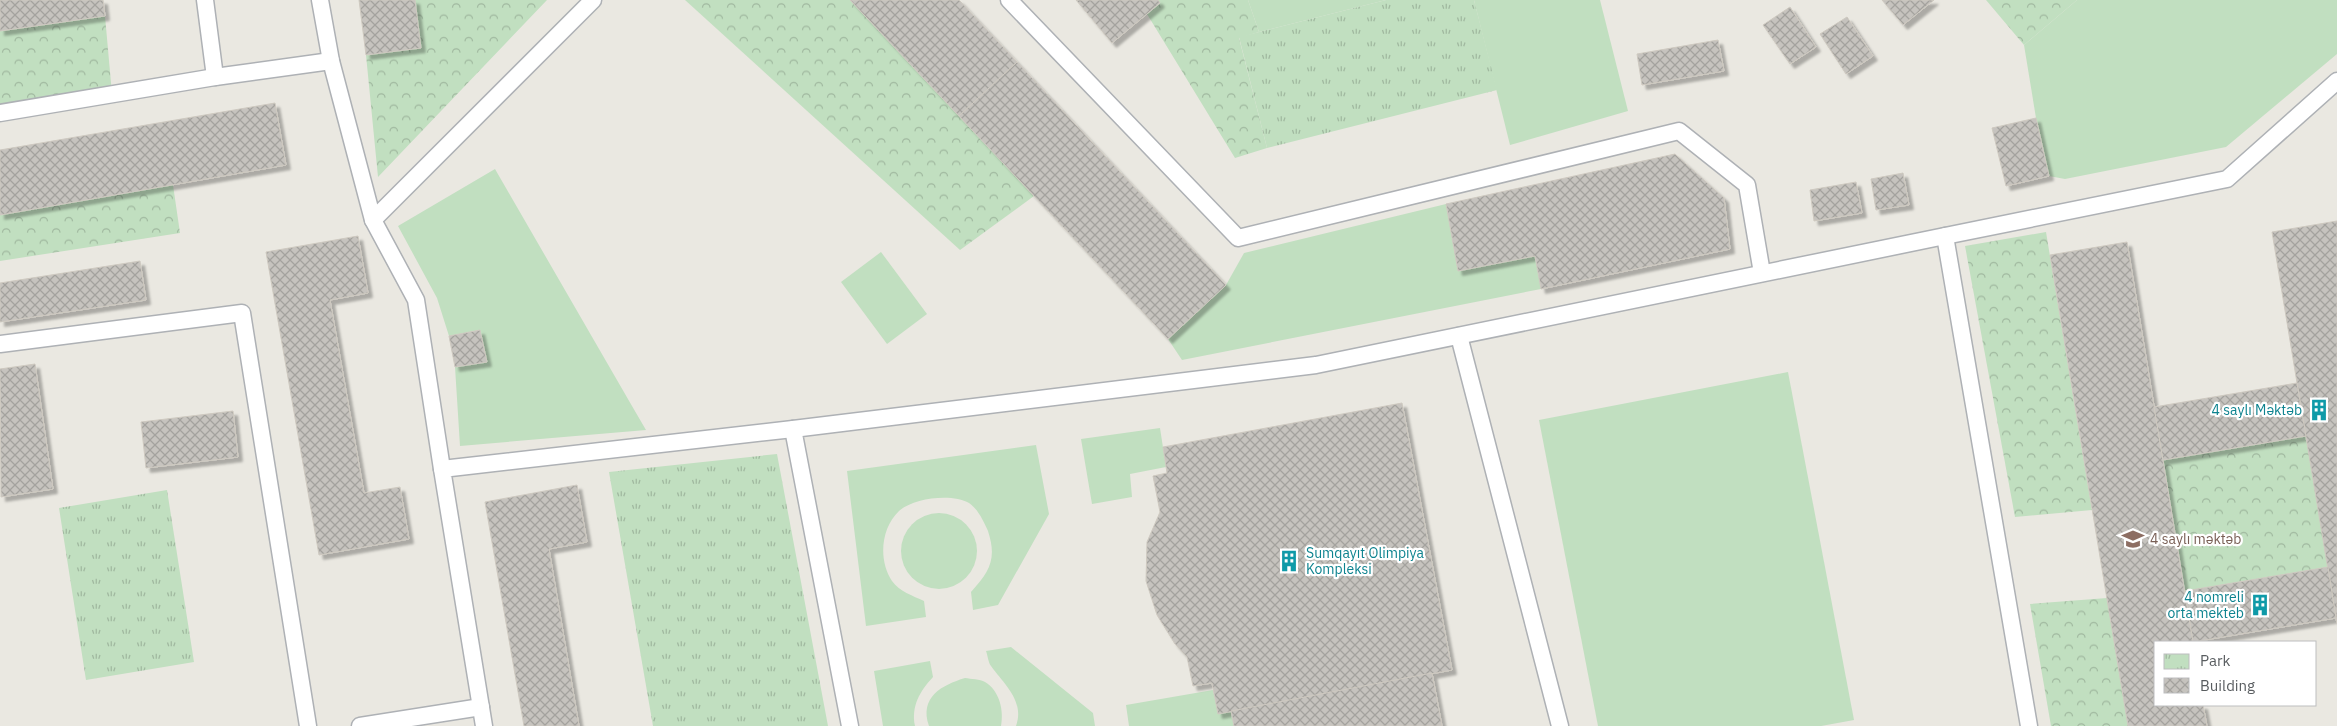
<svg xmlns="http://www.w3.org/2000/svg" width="2337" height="726" viewBox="0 0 2337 726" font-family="'IBM Plex Sans',sans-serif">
  <defs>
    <pattern id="forest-crowns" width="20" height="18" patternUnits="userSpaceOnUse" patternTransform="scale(1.25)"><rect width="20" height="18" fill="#c1dfc0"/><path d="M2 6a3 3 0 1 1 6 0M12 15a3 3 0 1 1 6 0" fill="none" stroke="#a0b89f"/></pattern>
    <pattern id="park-tufts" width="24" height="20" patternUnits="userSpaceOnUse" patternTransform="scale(1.25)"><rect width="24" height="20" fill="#c1dfc0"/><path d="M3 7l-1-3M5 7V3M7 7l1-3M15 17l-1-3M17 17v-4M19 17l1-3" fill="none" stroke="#a0b89f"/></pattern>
    <pattern id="building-cross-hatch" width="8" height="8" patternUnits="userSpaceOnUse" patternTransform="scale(1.25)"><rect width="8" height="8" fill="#c6c3be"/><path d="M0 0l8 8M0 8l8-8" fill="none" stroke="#a4a29e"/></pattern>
    <filter id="shadow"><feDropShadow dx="4.5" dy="4.5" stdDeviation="1" flood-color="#0004"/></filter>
  </defs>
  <rect width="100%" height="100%" fill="#eae8e1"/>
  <g fill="#c1dfc0">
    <polygon points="1248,0 1386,0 1259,32"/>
    <polygon points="1474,0 1600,0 1628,111 1510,145"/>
    <polygon points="2077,0 2337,0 2337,54 2226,147 2065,179 2049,176 2036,118 2024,45"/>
    <polygon points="495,169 632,406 646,430 460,446 455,367 487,362 480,330 449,336 437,298 398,226"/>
    <polygon points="1446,204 1458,271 1535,256 1541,289 1182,360 1168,339 1226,285 1244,253"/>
    <polygon points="881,252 927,314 887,344 841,282"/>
    <polygon points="1788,372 1854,720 1821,726 1598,726 1539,420"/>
    <polygon points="1160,428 1166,467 1130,474 1132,497 1092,504 1081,439"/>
    <path d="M1036,445L1049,514L998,605L973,610L971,592C990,571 997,559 988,531C984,522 978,509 969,503C952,493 913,498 899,511C881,528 878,560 892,581C899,591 913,596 924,601L926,617L866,626L847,471Z"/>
    <circle cx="939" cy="551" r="38"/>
    <path d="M1011,647L1093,713L1095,726H1016C1025,701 1004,684 991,666C988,662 988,656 986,651Z"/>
    <path d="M930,661L933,677C920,691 911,706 915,726H883L874,671Z"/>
    <path d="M965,678C971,679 980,679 985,682C1000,691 1004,711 1001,726H929C919,697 942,685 965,678Z"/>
    <polygon points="1213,690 1218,713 1231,711 1234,726 1129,726 1126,705"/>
  </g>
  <g fill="url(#forest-crowns)">
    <polygon points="415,0 547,0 378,177 366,55 420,48"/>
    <polygon points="685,0 850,0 1034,196 960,250"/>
    <polygon points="1158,0 1248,0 1259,32 1239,38 1267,148 1235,158 1147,14 1160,3"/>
    <polygon points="1986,0 2077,0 2024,45"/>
    <polygon points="105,16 112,94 0,113 0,31"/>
    <polygon points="173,185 180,233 0,261 0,215"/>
    <polygon points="2046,232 2092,510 2015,517 1965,246"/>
    <polygon points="2306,436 2328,567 2185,591 2163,460"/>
    <polygon points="2107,598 2128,726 2051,726 2030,604"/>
  </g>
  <g fill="url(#park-tufts)">
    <polygon points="1386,0 1474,0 1497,90 1267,148 1239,37"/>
    <polygon points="777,454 828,726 653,726 609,472"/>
    <polygon points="167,490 194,662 86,680 59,508"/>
  </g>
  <g fill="url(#building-cross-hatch)" stroke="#cec9c0" filter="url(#shadow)">
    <polygon points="0,0 103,0 105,16 0,31"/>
    <polygon points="359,0 415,0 421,48 366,55"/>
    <polygon points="850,0 959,0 1017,62 959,116"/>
    <polygon points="1076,0 1158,0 1160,3 1112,43"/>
    <polygon points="1882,0 1934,0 1903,25"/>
    <polygon points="1790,7 1816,47 1790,64 1763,25"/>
    <polygon points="1847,17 1873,56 1846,74 1820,34"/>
    <polygon points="1718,40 1724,71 1642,85 1637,54"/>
    <polygon points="1017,62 1226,285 1168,339 959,116"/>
    <polygon points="275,103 286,165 0,215 0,150"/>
    <polygon points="2036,118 2049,176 2006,186 1992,128"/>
    <polygon points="1675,154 1724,198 1730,249 1541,289 1535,256 1458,271 1446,204"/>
    <polygon points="1903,173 1909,205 1876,210 1871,179"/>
    <polygon points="1856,182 1862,213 1814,221 1810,190"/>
    <polygon points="2337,221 2337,624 2272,232"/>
    <polygon points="358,236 368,293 330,300 364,493 400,487 409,539 319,555 266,252"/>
    <polygon points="2127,242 2193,642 2156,642 2156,705 2203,705 2207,726 2128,726 2050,255"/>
    <polygon points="140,261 146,300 0,322 0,283"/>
    <polygon points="480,330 487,362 455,367 449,336"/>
    <polygon points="35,364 53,489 1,497 0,369"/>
    <polygon points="2297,383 2306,436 2163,460 2154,407"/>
    <polygon points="1402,403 1452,670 1218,714 1212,683 1193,686 1187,657 1175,644 1157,615 1146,581 1147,542 1160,512 1153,476 1167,473 1163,447"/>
    <polygon points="233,411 238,457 146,468 141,422"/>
    <polygon points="577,485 587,542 549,549 579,726 524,726 485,502"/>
    <polygon points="2328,567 2336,618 2193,642 2185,591"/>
    <polygon points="1432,673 1442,726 1234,726 1231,711"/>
  </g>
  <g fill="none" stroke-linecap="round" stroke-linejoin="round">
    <g stroke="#aeb1b5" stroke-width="19">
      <g id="lane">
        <polyline points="205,0 215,77 331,61"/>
        <polyline points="320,0 331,61 373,220 416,300 442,469"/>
        <polyline points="1009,0 1238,238 1679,131 1747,185 1762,273"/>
        <polyline points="0,113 215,77"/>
        <polyline points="373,220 593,0"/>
        <polyline points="1459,336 1560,726"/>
        <polyline points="0,344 242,313 308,726"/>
        <polyline points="360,726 481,707"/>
        <polyline points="484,726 442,469 793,429"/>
        <polyline points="850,726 793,429 1316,365 1945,236"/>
        <polyline points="2029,726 1945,236 2227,179 2337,81"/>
      </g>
    </g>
    <use href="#lane" stroke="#fff" stroke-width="16"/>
  </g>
  <defs>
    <g id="building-bare" transform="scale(1.725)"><path d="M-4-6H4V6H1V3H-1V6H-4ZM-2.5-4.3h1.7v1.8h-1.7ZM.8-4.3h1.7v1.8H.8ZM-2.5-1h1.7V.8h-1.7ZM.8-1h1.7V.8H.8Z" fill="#0f9aa8" stroke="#fff" stroke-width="2.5" paint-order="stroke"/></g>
    <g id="school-bare" transform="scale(1.725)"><path d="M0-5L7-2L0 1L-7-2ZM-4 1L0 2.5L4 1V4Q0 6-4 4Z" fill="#8d6e63" stroke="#fff" stroke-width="2.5" paint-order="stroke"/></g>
  </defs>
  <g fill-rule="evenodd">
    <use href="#building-bare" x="2319" y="410"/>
    <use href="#school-bare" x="2133" y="539"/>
    <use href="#building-bare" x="1289" y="561"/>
    <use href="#building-bare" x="2260" y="605"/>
  </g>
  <g text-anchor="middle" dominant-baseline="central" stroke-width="4.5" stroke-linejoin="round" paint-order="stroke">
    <g font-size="14" fill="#0d838f" stroke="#fff" text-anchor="end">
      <text x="2302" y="410">4 saylı Məktəb</text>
      <text x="1306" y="553" text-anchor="start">Sumqayıt Olimpiya<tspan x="1306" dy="16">Kompleksi</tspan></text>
      <text x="2244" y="597">4 nomreli<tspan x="2244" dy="16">orta mekteb</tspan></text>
    </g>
    <g font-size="14" fill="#785e54" stroke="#fff" text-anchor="start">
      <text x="2150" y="539">4 saylı məktəb</text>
    </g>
  </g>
  <rect x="2154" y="641" width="162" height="65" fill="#ffffff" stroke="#bdbebf"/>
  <rect x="2164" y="654" width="25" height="15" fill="url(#park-tufts)" stroke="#bdbebf"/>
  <text x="2200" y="666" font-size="15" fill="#595d60">Park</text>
  <rect x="2164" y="678" width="25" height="15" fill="url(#building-cross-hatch)" stroke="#bdbebf"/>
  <text x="2200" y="691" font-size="15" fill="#595d60">Building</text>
</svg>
